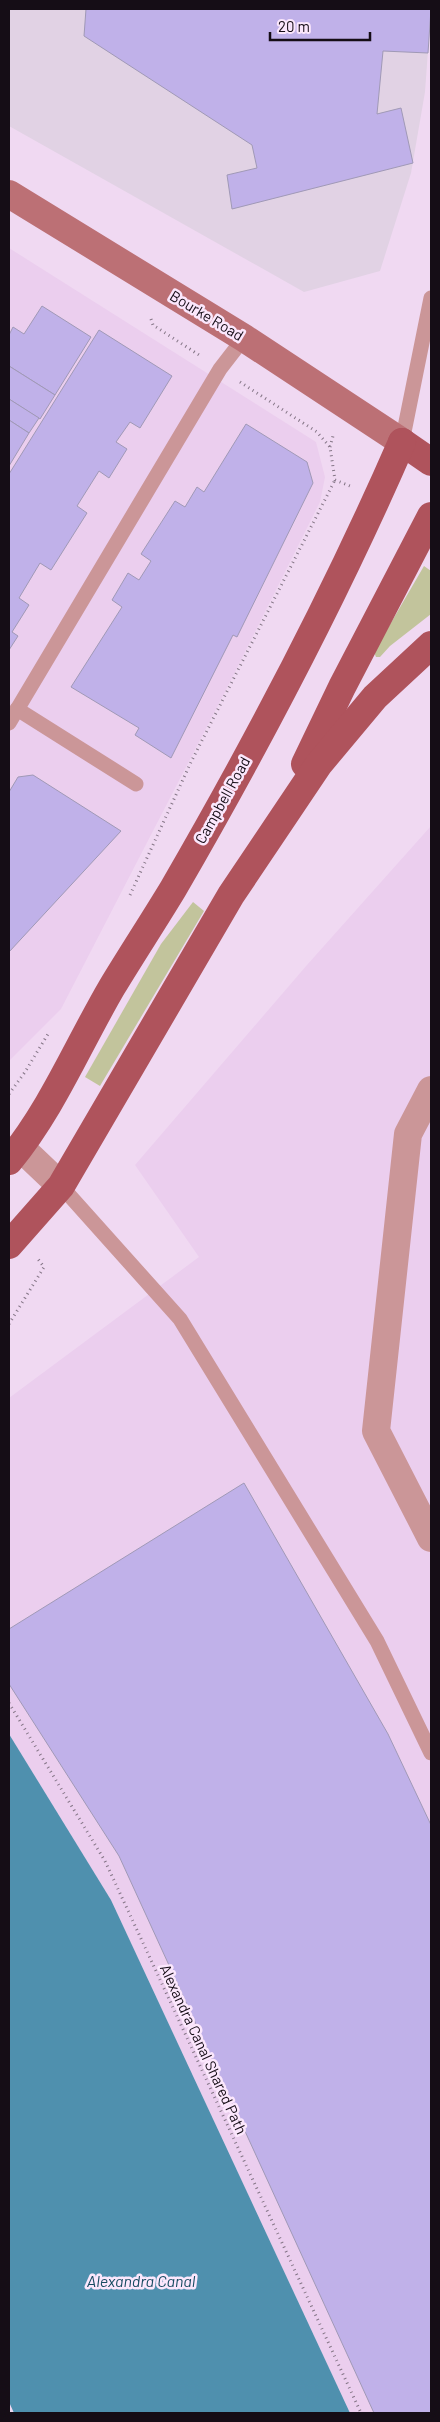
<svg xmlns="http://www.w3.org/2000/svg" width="440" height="2422" viewBox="0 0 440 2422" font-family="Barlow,sans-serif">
  <rect width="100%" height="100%" fill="#f0d9f2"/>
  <polygon fill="#e1d2e4" points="9,9 431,9 425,92 411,173 380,271 304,292 9,126"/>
  <g fill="#ebceee">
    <polygon points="9,248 316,442 325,477 320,502 231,680 61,1009 9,1061"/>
    <polygon points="431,826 431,2413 350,2413 111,1900 9,1734 9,1398 199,1257 135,1165 307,965"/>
  </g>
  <g fill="#c2c49c">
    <polygon points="424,566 431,571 431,614 390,646 380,657 376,657 374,652"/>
    <polygon points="193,902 204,911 100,1086 85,1077 161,944"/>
  </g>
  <polygon fill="#4f90ae" points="9,1734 111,1900 350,2413 14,2413 9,2402"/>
  <g fill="#c0b1e9" stroke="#a099b6">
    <polygon points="86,9 431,9 428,53 383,51 377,114 401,108 413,163 232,209 227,175 257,168 252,145 84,36"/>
    <polygon points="42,306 91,337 55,395 9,366 9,335 13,327 24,334"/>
    <polygon points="99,330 172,376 140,428 130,422 116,442 127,449 109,478 99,471 77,506 87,513 51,570 40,563 19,598 29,605 12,632 18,636 9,650 9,474"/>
    <polygon points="9,366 55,395 40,419 9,399"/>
    <polygon points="9,399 39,418 29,433 9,420"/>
    <polygon points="9,420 29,433 9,466"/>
    <polygon points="246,424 307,462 313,483 237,637 233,635 171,758 135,735 139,728 71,687 122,607 112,600 128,573 139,580 151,561 141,554 175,501 185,507 197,487 204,492"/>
    <polygon points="33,775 121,831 9,952 9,792 18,777"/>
    <polygon points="244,1483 388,1734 431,1825 431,2413 374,2413 119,1856 9,1684 9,1629"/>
  </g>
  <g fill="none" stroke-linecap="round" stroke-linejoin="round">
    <g stroke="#857687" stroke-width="3" stroke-dasharray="1 4" stroke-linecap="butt">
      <polyline points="151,319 153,325 199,355"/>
      <polyline points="240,382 317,432 330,447 335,480 350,486"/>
      <polyline points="330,447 333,436"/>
      <polyline points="130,895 191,762 335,480"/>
      <polyline points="9,1094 25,1072 48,1034"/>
      <polyline points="9,1324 44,1267 38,1259"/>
      <polyline points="9,1703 105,1861 361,2413"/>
    </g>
    <g stroke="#cb9698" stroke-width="15">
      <polyline points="402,442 431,298"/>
      <polyline points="17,709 136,784"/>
      <polyline points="9,723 220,369 244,338"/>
      <polyline points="61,1186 180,1319 377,1641 431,1753"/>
    </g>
    <g stroke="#cb9698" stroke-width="28">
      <polyline points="431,1090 408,1134 376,1431 431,1538"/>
      <polyline points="20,1147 61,1186"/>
    </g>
    <polyline stroke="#bc7075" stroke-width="28" points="9,194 244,338 402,442"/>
    <g stroke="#af535c" stroke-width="28">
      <polyline points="402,442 431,462"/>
      <polyline points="305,764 342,687 431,516"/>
      <path d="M9,1161C52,1109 78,1045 112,987C132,954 153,922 173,889C257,744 335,596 402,442"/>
      <polyline points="9,1245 61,1186 231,895 319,764 375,697 431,645"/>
    </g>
  </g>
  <g text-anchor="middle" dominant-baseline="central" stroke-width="5" stroke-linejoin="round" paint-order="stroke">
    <g font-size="15" fill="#150d16" stroke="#fbe7fc">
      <text transform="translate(207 315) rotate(31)">Bourke Road</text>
      <text transform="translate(222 800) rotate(-61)">Campbell Road</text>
      <text transform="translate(204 2049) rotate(65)">Alexandra Canal Shared Path</text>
    </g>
    <g font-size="16" font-style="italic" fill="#174c62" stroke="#fbe7fc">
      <text x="141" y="2280">Alexandra Canal</text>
    </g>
  </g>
  <rect width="440" height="2422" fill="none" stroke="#150d16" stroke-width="20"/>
  <path d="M270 32v8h100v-8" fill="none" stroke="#150d16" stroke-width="2.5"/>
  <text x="278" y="32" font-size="15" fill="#150d16" stroke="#fbe7fc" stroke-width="4" paint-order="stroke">20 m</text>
</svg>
